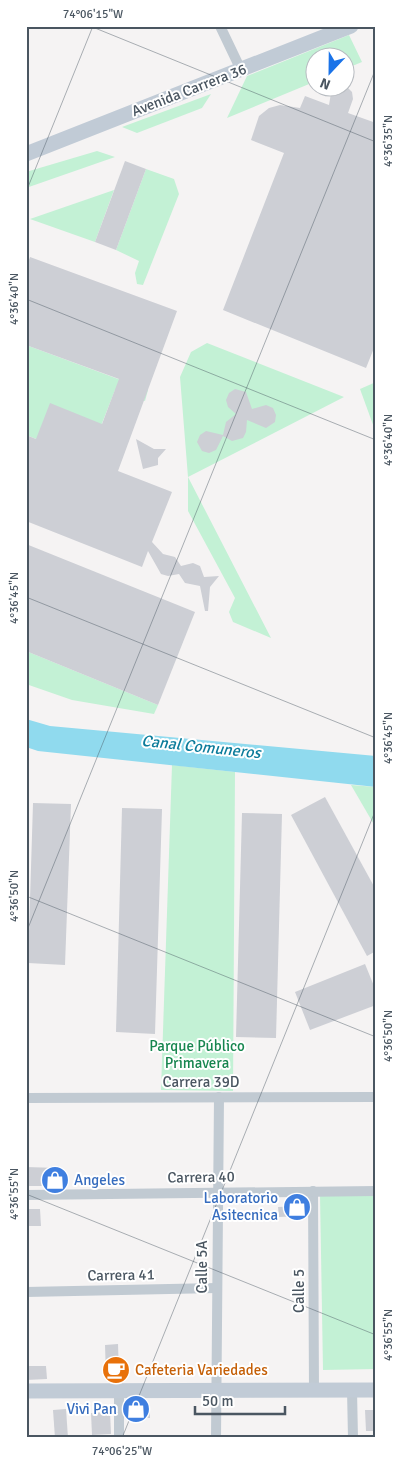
<svg xmlns="http://www.w3.org/2000/svg" width="402" height="1464" viewBox="0 0 402 1464" font-family="Signika,sans-serif">
  <rect width="100%" height="100%" fill="#f5f3f3"/>
  <g fill="#c3f1d5">
    <polygon points="349,35 362,62 345,69 344,58 314,58 314,82 227,118 247,76"/>
    <polygon points="211,94 202,108 137,133 122,127"/>
    <polygon points="97,151 115,157 26,188 26,172"/>
    <polygon points="146,169 174,179 179,194 143,285 137,284 135,273 139,261 116,250"/>
    <polygon points="114,190 95,242 30,219"/>
    <polygon points="207,343 344,397 188,477 271,638 233,622 229,612 235,598 188,511 188,477 180,377 191,352"/>
    <polygon points="26,345 148,390 145,401 115,390 88,459 26,435"/>
    <polygon points="376,382 376,433 360,389"/>
    <polygon points="26,651 158,705 154,714 72,700 26,684"/>
    <polygon points="172,765 235,772 233,1091 161,1090"/>
    <polygon points="351,785 376,787 376,828"/>
    <polygon points="320,1194 376,1195 376,1369 323,1370"/>
  </g>
  <polygon fill="#90daee" points="26,719 50,726 376,756 376,787 38,751 26,747"/>
  <g fill="#cdcfd5">
    <polygon points="335,88 348,88 352,92 353,99 348,113 376,123 376,343 366,368 223,310 284,153 251,140 259,116 269,108 280,105 300,108 305,96 329,105 331,93"/>
    <polygon points="125,161 146,169 116,250 95,242"/>
    <polygon points="30,257 177,311 118,471 172,492 152,542 163,554 175,557 181,566 193,563 200,566 204,577 219,576 210,587 208,611 205,611 200,586 185,583 179,574 168,576 161,574 148,551 142,567 26,521 26,435 36,439 50,403 102,424 119,379 26,345 26,268"/>
    <polygon points="235,389 246,392 252,409 266,405 273,408 276,415 275,422 266,428 247,420 246,432 243,438 232,441 223,436 216,450 209,453 202,451 197,442 200,435 206,431 223,435 226,422 236,414 228,407 226,400 229,393"/>
    <polygon points="136,439 154,449 166,449 158,458 158,465 143,469"/>
    <polygon points="26,544 195,612 158,705 26,651"/>
    <polygon points="325,797 376,890 376,951 367,956 291,815"/>
    <polygon points="33,803 71,804 65,965 28,963"/>
    <polygon points="122,808 162,809 155,1034 116,1032"/>
    <polygon points="242,813 282,814 276,1038 236,1037"/>
    <polygon points="365,964 376,991 376,1005 310,1030 295,992"/>
    <polygon points="26,1167 58,1168 58,1186 26,1186"/>
    <polygon points="299,1206 299,1216 279,1217 278,1207"/>
    <polygon points="26,1209 40,1209 41,1226 26,1226"/>
    <polygon points="118,1344 119,1375 106,1376 105,1345"/>
    <polygon points="26,1366 46,1366 47,1379 26,1380"/>
    <rect x="131" y="1405" width="19" height="13"/>
    <polygon points="66,1409 68,1438 55,1438 53,1410"/>
    <polygon points="365,1410 376,1410 376,1431 366,1431"/>
    <polygon points="110,1412 111,1434 92,1435 91,1413"/>
  </g>
  <g fill="none" stroke-linecap="round" stroke-linejoin="round">
    <g stroke="#c1cad2" stroke-width="10">
      <polyline points="220,26 241,70"/>
      <polyline points="26,1098 376,1097"/>
      <polyline points="313,1191 314,1390"/>
      <polyline points="26,1195 376,1191"/>
      <polyline points="26,1292 217,1288"/>
      <polyline points="119,1390 119,1438"/>
      <polyline points="352,1390 353,1438"/>
      <polyline points="216,1438 219,1097"/>
    </g>
    <g stroke="#c1cbd6" stroke-width="15">
      <polyline points="26,154 351,26"/>
      <polyline points="26,1391 376,1390"/>
    </g>
  </g>
  <path fill="none" stroke="#4a5661" stroke-width="1" stroke-opacity="0.45" d="M90,26L376,142M26,192L93,26M26,299L376,440M26,597L376,738M26,896L376,1037M26,933L376,68M26,1194L376,1335M122,1438L376,809"/>
  <defs>
    <g id="shop-disc" transform="scale(1.4375)"><circle r="9.5" fill="#3f7fe0" stroke="#fff"/><path d="M-5-2.5h2.3a2.7 3.5 0 0 1 5.4 0H5L5.5 6h-11ZM-1.5-2.5h3a1.5 2.3 0 0 0-3 0Z" fill="#fff"/></g>
    <g id="cafe-disc" transform="scale(1.4375)"><circle r="9.5" fill="#e8710a" stroke="#fff"/><path d="M-5.5-4.5H6V0H3Q3 3.5 0 3.5H-2.5Q-5.5 3.5-5.5 0ZM3-3.2v2h1.7v-2ZM-6 4.5H4V6H-6Z" fill="#fff"/></g>
  </defs>
  <g fill-rule="evenodd">
    <use href="#shop-disc" x="55" y="1180"/>
    <use href="#shop-disc" x="297" y="1207"/>
    <use href="#cafe-disc" x="116" y="1370"/>
    <use href="#shop-disc" x="136" y="1409"/>
  </g>
  <g text-anchor="middle" dominant-baseline="central" stroke-width="4" stroke-linejoin="round" paint-order="stroke">
    <g font-size="15" fill="#4a5661" stroke="#fff">
      <text transform="translate(189 90) rotate(-21)">Avenida Carrera 36</text>
      <text x="201" y="1082">Carrera 39D</text>
      <text transform="translate(201 1177) rotate(-1)">Carrera 40</text>
      <text transform="translate(202 1267) rotate(-90)">Calle 5A</text>
      <text transform="translate(121 1275) rotate(-1)">Carrera 41</text>
      <text transform="translate(299 1291) rotate(-90)">Calle 5</text>
    </g>
    <g font-size="15" fill="#17864f" stroke="#fff">
      <text x="197" y="1046">Parque Público<tspan x="197" dy="17">Primavera</tspan></text>
    </g>
    <g font-size="15" fill="#366cbe" stroke="#fff" text-anchor="end">
      <text x="74" y="1180" text-anchor="start">Angeles</text>
      <text x="278" y="1198">Laboratorio<tspan x="278" dy="17">Asitecnica</tspan></text>
      <text x="117" y="1409">Vivi Pan</text>
    </g>
    <g font-size="15" fill="#c56008" stroke="#fff" text-anchor="start">
      <text x="135" y="1370">Cafeteria Variedades</text>
    </g>
    <g font-size="16" font-style="italic" fill="#0c7c9b" stroke="#fff">
      <text transform="translate(201 747) rotate(6)">Canal Comuneros</text>
    </g>
  </g>
  <rect width="402" height="1464" fill="none" stroke="#ffffff" stroke-width="55"/>
  <g transform="translate(330 72) rotate(202)"><circle r="24" fill="#ffffff" stroke="#b7bbc0"/>
  <path d="M0-4L9 19L0 12L-9 19Z" fill="#1a73e8"/>
  <text y="-8" font-size="14" font-weight="bold" text-anchor="middle" fill="#4a5661">N</text>
  </g>
  <path d="M195 1406v8h90v-8" fill="none" stroke="#4a5661" stroke-width="2.5"/>
  <text x="202" y="1406" font-size="15" fill="#4a5661" stroke="#ffffff" stroke-width="4" paint-order="stroke">50 m</text>
  <rect x="28" y="28" width="346" height="1408" fill="none" stroke="#4a5661" stroke-width="2"/>
  <g font-size="12" text-anchor="middle" fill="#4a5661">
    <text x="93" y="18">74°06'15"W</text>
    <text transform="translate(388 141) rotate(-90)" y="4">4°36'35"N</text>
    <text transform="translate(14 299) rotate(-90)" y="4">4°36'40"N</text>
    <text transform="translate(388 440) rotate(-90)" y="4">4°36'40"N</text>
    <text transform="translate(14 598) rotate(-90)" y="4">4°36'45"N</text>
    <text transform="translate(388 738) rotate(-90)" y="4">4°36'45"N</text>
    <text transform="translate(14 896) rotate(-90)" y="4">4°36'50"N</text>
    <text transform="translate(388 1036) rotate(-90)" y="4">4°36'50"N</text>
    <text transform="translate(14 1194) rotate(-90)" y="4">4°36'55"N</text>
    <text transform="translate(388 1335) rotate(-90)" y="4">4°36'55"N</text>
    <text x="122" y="1455">74°06'25"W</text>
  </g>
</svg>
